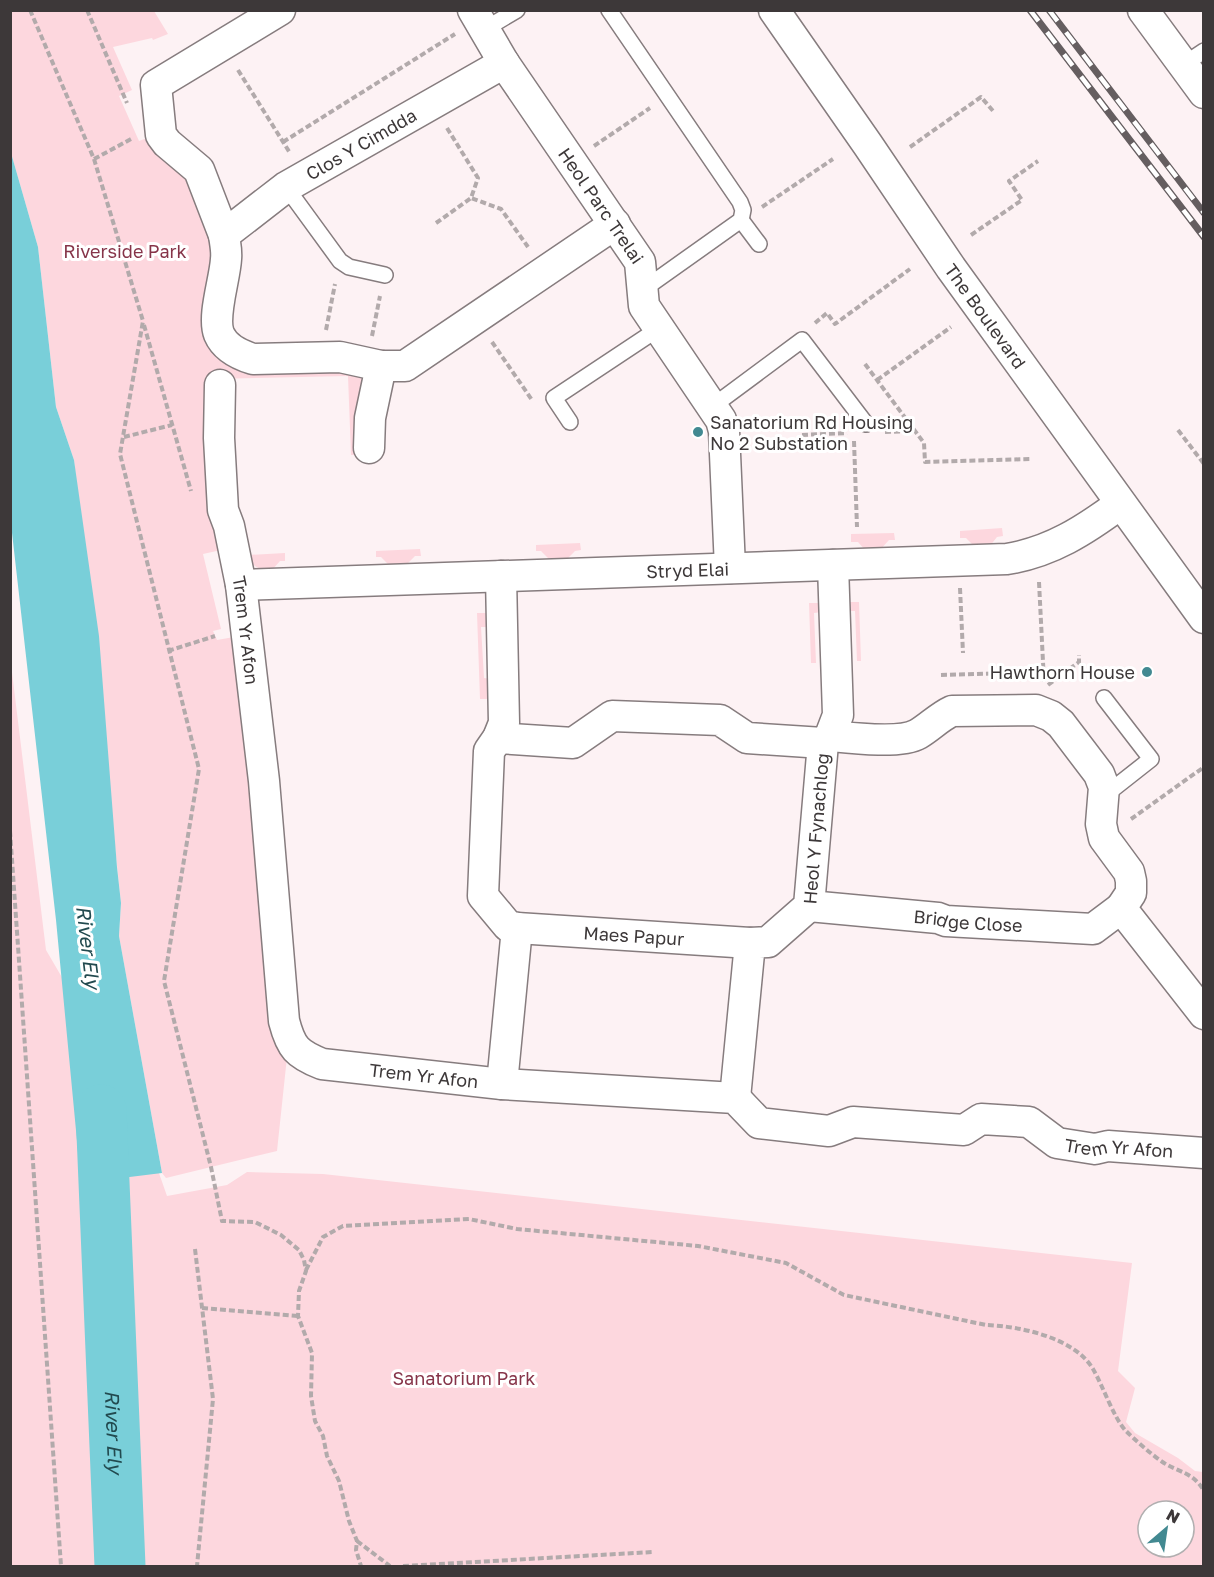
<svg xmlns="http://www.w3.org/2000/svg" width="1214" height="1577" viewBox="0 0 1214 1577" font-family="'Golos Text',sans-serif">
  <rect width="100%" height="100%" fill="#fdf2f4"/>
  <g fill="#fdd7de" fill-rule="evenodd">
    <polygon points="11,11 154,11 168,34 153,40 152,38 113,47 132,90 119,96 139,141 150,137 187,171 213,245 215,341 337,365 359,373 363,384 358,449 384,450 384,454 351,455 348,376 211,379 221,550 203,554 221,629 213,631 217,640 234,637 287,1057 277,1151 166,1178 162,1173 119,936 121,903 74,460 56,407 38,247 11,153"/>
    <polygon points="1002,528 1003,536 997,537 989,547 975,547 966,538 960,538 960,531"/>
    <polygon points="894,533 895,540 889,540 879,551 866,551 858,542 851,542 851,534"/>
    <polygon points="580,543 581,550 575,551 564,562 552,562 541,551 536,551 536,545"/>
    <polygon points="420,549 421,556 415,556 404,567 392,568 381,557 376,557 376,551"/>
    <path d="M285,553V561H280L272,570C259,570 252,567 247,555Z"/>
    <polygon points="847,602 859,602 861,661 857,661 855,611 847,611"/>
    <polygon points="809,603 822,603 822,612 814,613 816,663 811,663"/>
    <polygon points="477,613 490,613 491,627 481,627 484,678 492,679 493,699 480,699"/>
    <path d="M10,656L46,950L133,1099L167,1196L227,1185L247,1172L323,1174L1132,1263L1118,1371L1135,1388L1126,1422L1135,1433L1178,1458L1195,1471L1203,1472V1566H11ZM1148,1511H1184V1547H1148Z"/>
  </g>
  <polygon fill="#79cfd9" points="11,153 38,247 56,407 74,460 99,636 117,867 121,903 119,936 162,1173 81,1183 56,920 11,524"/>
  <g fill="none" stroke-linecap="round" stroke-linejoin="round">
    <path stroke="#79cfd9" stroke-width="51" id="s1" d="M101,1110L120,1566"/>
    <g stroke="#867c7e" stroke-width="18">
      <g id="lane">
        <polyline points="609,10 740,202 743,210 741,220 644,289"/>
        <polyline points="485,29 517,10"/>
        <polyline points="1183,65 1204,51"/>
        <polyline points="286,187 340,261 349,267 385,275"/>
        <polyline points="741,220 759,244"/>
        <polyline points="713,406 802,340 866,424"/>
        <polyline points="570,422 554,398 658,329"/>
        <polyline points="1104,698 1151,759 1104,796"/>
      </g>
    </g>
    <g stroke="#867c7e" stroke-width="33">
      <g id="street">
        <path id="s2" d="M473,10L504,63L640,262L644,306L721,420L724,431L730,568"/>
        <path id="s3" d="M774,10L868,145L951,268L1204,618"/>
        <polyline points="1143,10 1204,93"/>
        <path d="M504,63L286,187L224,235C225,243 227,251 226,259C225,279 212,316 219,334C225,348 240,355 253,359L340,357L381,366H405L615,224"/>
        <polyline points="224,235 199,170 167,143 161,135 156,85 280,10"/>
        <path id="s4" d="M220,385L219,438L223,510L229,526L241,585L264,781L284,1021C291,1048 297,1054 322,1064L502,1084L735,1098L759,1123L829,1131L853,1122L964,1130L981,1119L1029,1122L1057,1143L1095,1149L1108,1146L1204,1153"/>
        <polyline points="369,448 370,418 381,366"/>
        <polyline points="501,576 504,723 498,738 489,751 483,896 508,926 517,928 502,1084"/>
        <path id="s5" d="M241,585L1007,559C1051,552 1085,530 1120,504"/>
        <path d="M830,736C850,738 901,744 918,734C930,727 939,717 952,711L1036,710L1051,716L1061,724L1099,774L1104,787L1101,824L1104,838L1129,872L1131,881V893L1121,908L1204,1014"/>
        <polyline points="498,738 573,743 612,716 720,720 747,738 823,743"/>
        <path id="s6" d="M809,906L938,918L946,921L1093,929L1121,908"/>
        <path id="s7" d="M517,928L750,943"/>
        <path id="s8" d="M735,1098L750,943L768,942L809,906L823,743L830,736L838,715L833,565"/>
      </g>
    </g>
    <g stroke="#b2aaab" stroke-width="4" stroke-dasharray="6 3" stroke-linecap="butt">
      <polyline points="30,10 94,159 143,321 120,454 199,769 164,981 211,1167 222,1221 255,1222 281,1235 299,1250 304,1260 306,1271 299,1291 298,1316 312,1353 311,1396 315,1421 323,1436 327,1456 339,1481 349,1521 357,1541 356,1550 361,1566"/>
      <polyline points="87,10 127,103"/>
      <polyline points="238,70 290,153"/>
      <polyline points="447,128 478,178 471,198 501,209 528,247"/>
      <polyline points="283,142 455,34"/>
      <polyline points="594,146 650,108"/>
      <polyline points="910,147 981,97 994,112"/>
      <polyline points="94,159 133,138"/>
      <polyline points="762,207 833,159"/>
      <polyline points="436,223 471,198"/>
      <polyline points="971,235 1022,200 1009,181 1038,161"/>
      <polyline points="815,323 827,313 835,324 910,269"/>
      <polyline points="144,325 191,491"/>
      <polyline points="326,330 335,284"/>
      <polyline points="372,336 380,296"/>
      <polyline points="492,342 532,400"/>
      <polyline points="865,364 924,443 925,462 1031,459"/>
      <polyline points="877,380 951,327"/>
      <polyline points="1178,430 1204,464"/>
      <polyline points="885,432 913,431"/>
      <polyline points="802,435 847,433"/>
      <polyline points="124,437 172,425"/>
      <polyline points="854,441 857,527"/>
      <polyline points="1039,582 1044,682"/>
      <polyline points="960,588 963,653"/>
      <polyline points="168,651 215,636"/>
      <polyline points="941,675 1043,672"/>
      <polyline points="1048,685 1079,662 1079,655"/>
      <polyline points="1131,819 1204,767"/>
      <polyline points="10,831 61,1566"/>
      <polyline points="195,1249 213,1399 197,1566"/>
      <path d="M306,1270L323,1237L343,1226L469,1219L517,1229L698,1246L786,1263L844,1295L986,1325C1020,1326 1075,1338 1093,1369C1103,1386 1113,1416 1125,1430C1136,1441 1151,1454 1164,1463C1180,1473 1193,1472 1204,1491"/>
      <polyline points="202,1308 298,1316"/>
      <polyline points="357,1541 390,1566"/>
      <polyline points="403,1566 653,1552"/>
    </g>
    <use href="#lane" stroke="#fff" stroke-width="15"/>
    <use href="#street" stroke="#fff" stroke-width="30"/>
    <g stroke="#655e60" stroke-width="7">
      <g id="rail">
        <polyline points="1030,10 1204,237"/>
        <polyline points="1049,10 1204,213"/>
      </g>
    </g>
    <use href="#rail" stroke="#fff" stroke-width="4.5" stroke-dasharray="14" stroke-linecap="butt"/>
  </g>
  <g fill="#428991" stroke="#fff" stroke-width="2">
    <circle cx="698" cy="432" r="6"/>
    <circle cx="1147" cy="672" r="6"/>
  </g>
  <g text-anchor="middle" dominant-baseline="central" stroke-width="6" stroke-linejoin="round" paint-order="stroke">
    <g font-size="18" fill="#3d3839" stroke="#fff">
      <text transform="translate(361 144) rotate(-30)">Clos Y Cimdda</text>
      <text stroke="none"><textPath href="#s2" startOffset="234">Heol Parc Trelai</textPath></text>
      <text stroke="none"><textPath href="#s3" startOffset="372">The Boulevard</textPath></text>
      <text stroke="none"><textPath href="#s5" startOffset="447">Stryd Elai</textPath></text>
      <text stroke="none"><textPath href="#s4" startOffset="248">Trem Yr Afon</textPath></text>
      <text stroke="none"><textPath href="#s8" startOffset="306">Heol Y Fynachlog</textPath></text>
      <text stroke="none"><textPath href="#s6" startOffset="160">Bridge Close</textPath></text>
      <text stroke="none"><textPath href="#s7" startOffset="117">Maes Papur</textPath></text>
      <text stroke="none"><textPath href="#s4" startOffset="804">Trem Yr Afon</textPath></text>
      <text stroke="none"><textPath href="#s4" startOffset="1524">Trem Yr Afon</textPath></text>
    </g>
    <g font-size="18" fill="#863449" stroke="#fff">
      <text x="125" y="251">Riverside Park</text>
      <text x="464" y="1378">Sanatorium Park</text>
    </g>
    <g font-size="18" fill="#3d3839" stroke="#fff" text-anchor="start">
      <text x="710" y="422">Sanatorium Rd Housing<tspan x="710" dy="21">No 2 Substation</tspan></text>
      <text x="1135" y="672" text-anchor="end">Hawthorn House</text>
    </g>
    <g font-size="20" font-style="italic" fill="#224a4f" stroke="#fff">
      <text transform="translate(89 947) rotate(83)">River Ely</text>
      <text stroke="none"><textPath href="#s1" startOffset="322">River Ely</textPath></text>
    </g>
  </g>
  <rect width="1214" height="1577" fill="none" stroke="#3d3839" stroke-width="24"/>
  <g transform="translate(1166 1529) rotate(29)"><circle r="28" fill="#ffffff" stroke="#b1afb0" stroke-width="1.5"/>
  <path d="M0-4.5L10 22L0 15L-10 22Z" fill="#428991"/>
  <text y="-9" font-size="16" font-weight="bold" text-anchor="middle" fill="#3d3839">N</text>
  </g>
</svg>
